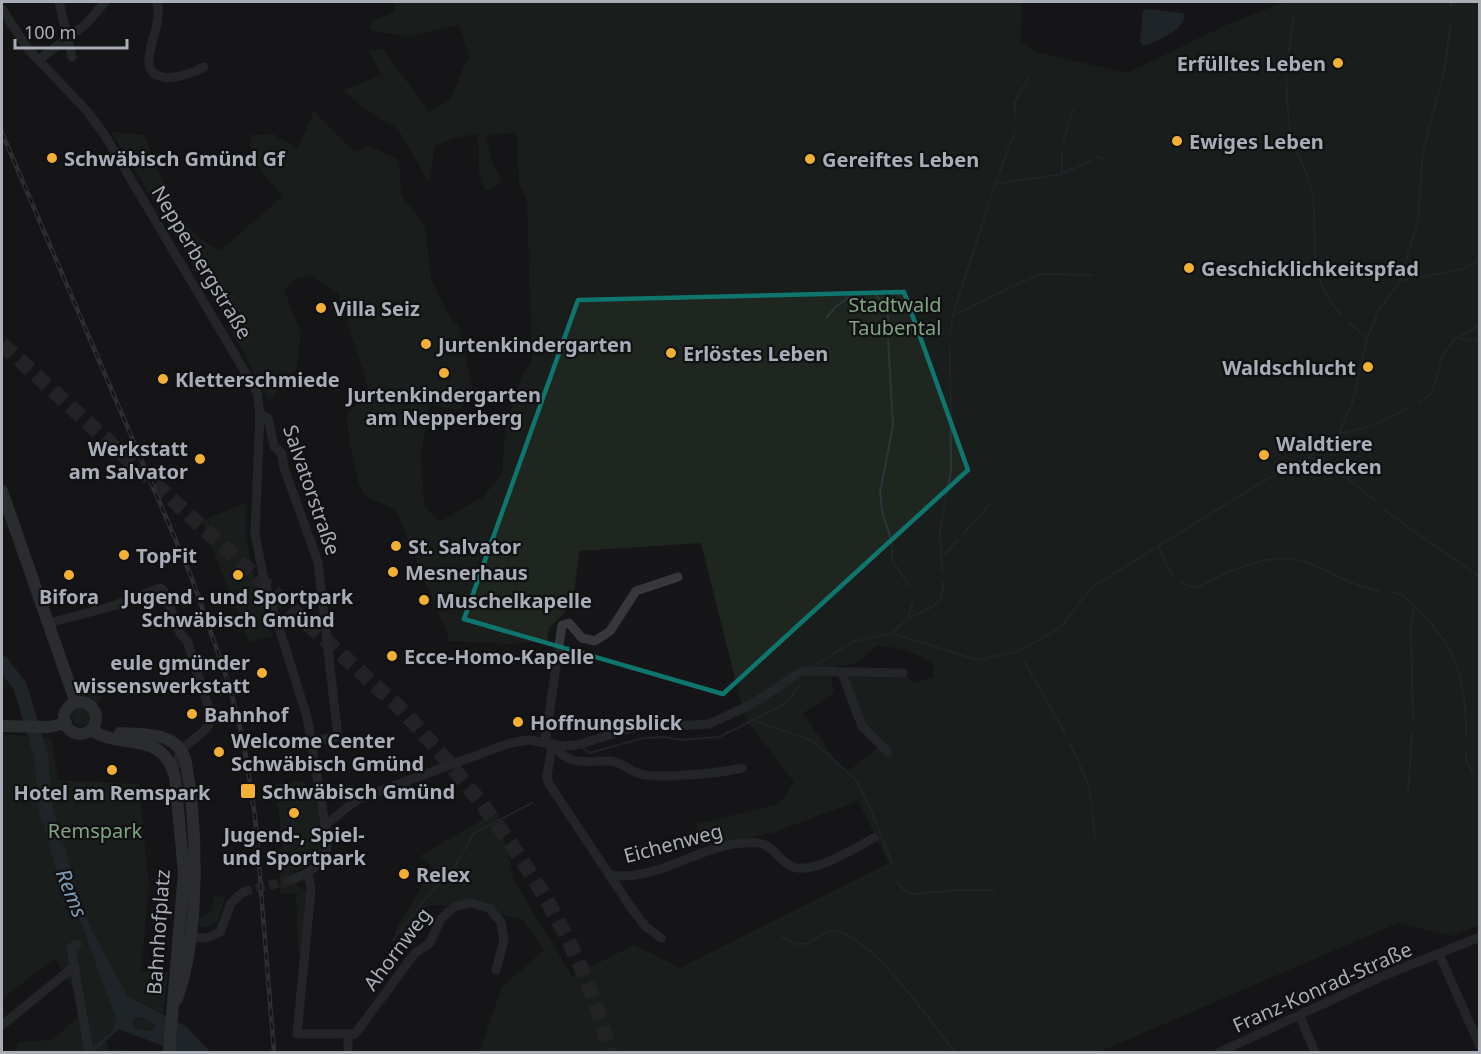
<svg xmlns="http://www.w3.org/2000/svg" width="1481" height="1054" viewBox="0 0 1481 1054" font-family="'Noto Sans',sans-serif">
  <rect width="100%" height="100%" fill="#161618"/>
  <g fill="#1e261f" fill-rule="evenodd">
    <path d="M394,2H1022L1021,41L1036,52L1127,73L1226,25L1285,2H1479V925L1453,936L1398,923L1099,1052H479L502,987L544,950L523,920L464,904L426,906L410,936L394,933L433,868L420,856L497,811L515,882L572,976L634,945L680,968L889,863L858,801L772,833L700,846L696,824L779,804L794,782L745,718L701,543L579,551L573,604L549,628L547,641L508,644L450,641L396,510C387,505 374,502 366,496C356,488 347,429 347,415L365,395L368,386L338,294L313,276L296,278L284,290L301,334L297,368L269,401L219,307L111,132L144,135C161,174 178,235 221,250L282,197L250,156L251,135L273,134L297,149L314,111L354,152L370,146L399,160L401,195L425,226L431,280L449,316L459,327L474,396L458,410L429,405L421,454L424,505L439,522L484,496L502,474L505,431L522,376L532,361L527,202L519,182L516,132L486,136L492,162L501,180L491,191L484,189C476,174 480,151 477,134L453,138L435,146L429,182L398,129L365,109L343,90L382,75L369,51L383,49L429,112L450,99L469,56L459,25L406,37L370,30L371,22L394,12ZM877,646C899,647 915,651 933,665V677L916,683L904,676L884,678L843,676L863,726L882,744L845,774L803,713L835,692L831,682L836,666L855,664Z"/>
    <path d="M247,502C241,546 259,594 273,636L249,642L202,521Z"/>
    <polygon points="90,684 97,686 103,699 95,704 82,695 79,688"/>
    <circle cx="81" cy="717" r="9"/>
    <polygon points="2,734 51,738 58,780 139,784 149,887 141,970 168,973 163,1013 128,996 93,933 70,875 63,881 116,1012 116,1024 104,1038 110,1052 114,1048 130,1052 4,1052 15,1050 18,1042 52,1040 79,1016 77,995 55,958 2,999"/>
    <polygon points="297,736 298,740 289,748 279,750 277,740"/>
    <path d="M304,781L306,794L314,793C322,829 336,857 293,872L297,886L305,891L306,895L305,953L298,951L296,893H280L278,849L283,848L275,784Z"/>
    <polygon points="213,896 225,897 218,921 210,927 199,926 199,918 212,910"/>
    <polygon points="135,1016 144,1018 155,1027 152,1031 137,1029 132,1021"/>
  </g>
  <g fill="#2c353c" fill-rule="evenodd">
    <path d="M1146,9L1182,13L1185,15C1182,31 1162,38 1148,45H1143L1140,42L1143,11Z"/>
    <path d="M62,872L70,875L93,933L128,996L187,1027L210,1052H179L119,1029L94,1052H86L111,1032L117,1021ZM135,1017L144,1018L155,1026L152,1031L136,1029L132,1021Z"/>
  </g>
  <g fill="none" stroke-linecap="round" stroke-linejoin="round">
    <g stroke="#2c353c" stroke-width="2">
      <polyline points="1451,2 1451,10"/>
      <polyline points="1287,65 1294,14"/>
      <polyline points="1444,72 1451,22"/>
      <path d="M1286,76C1287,94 1287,114 1291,132C1295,154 1311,176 1313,198C1318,246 1305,276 1342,316"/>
      <polyline points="1016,118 1014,104 1030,75"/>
      <polyline points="1063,142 1073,110"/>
      <polyline points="1062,151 1062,174"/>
      <polyline points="1095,156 1103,159"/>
      <polyline points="995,184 1015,131"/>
      <polyline points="1421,277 1463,269 1480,259"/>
      <polyline points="1400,281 1408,279"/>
      <polyline points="954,315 1039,274 1092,275"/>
      <path d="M827,317C840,301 852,292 873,292L888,308V327"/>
      <polyline points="1349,323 1367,338"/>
      <polyline points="950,334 953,315 995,184 1062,174 1090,161"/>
      <polyline points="1456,338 1480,325"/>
      <polyline points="888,339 893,426 880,492 882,511 892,543 892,560 910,587"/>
      <polyline points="1419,402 1432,393 1443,355 1455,338 1480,341"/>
      <path d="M1339,434C1364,429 1385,422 1406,409"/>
      <polyline points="1311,457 1330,464 1377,502"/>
      <polyline points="1384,510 1480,577"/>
      <polyline points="963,534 990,504"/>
      <polyline points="1159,548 1172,575"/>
      <polyline points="941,559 958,539"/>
      <polyline points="942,571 940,530 951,471 950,347"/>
      <path d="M1180,582L1195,588C1226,573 1266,551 1302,561C1329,569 1351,587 1380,591"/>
      <polyline points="1392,592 1402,595 1414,605 1411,628 1413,721"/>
      <path d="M1414,605C1424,617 1437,629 1445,642C1463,670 1466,702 1466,734"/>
      <polyline points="908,618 914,598"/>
      <path d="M892,633C897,629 902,623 907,620C927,606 943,612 943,582"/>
      <polyline points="1025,662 1065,734"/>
      <polyline points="816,665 852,642 892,633 977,660 1019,651 1061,627 1091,588 1262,482 1310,457 1339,434 1353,400 1367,338 1379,310 1400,281 1418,220 1423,152 1443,75"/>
      <polyline points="752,720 813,741 857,781 870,807 893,866"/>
      <polyline points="1070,744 1088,783 1092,805"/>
      <polyline points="583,748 589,753 644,738 663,737 683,740 719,737 785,704 799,686"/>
      <polyline points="1466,750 1466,760 1475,776"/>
      <polyline points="1408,793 1412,732"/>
      <polyline points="1092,811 1095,838"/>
      <polyline points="897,882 905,891 913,894 958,890 994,890"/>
      <path d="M780,935C785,938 792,943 797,944C813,947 823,927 840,932C877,944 930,1021 955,1052"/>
      <polyline points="393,940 429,895 452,871 474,833 532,803"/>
    </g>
    <polyline stroke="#2c353c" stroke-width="14" points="2,663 20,686 41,756 46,810 69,887"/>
    <polyline stroke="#333438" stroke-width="9" stroke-dasharray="9 4.5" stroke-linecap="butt" points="243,892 294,879"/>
    <path stroke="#333438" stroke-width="15" stroke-dasharray="15 8" stroke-linecap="butt" d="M2,344L400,708C490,805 578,922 610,1052"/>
    <g stroke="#37383d" stroke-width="9">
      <polyline points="59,2 72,57"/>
      <path d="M157,2C162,21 151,39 149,57C146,90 189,75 204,67"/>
      <path d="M2,9L28,49L87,111L104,134L257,392L260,414L255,534L264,580L307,717L328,842C325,863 313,871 294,879"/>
      <polyline points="39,60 87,23 105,2"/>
      <polyline points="260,414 268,418 274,446 282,454 284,468 318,562 338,737 312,741"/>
      <polyline points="49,623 113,606 160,588 164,591 180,633 187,641 212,718 206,729 181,750 173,771"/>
      <polyline points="842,673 862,726 888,752"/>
      <polyline points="545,742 562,625 569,623 582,638 595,641 610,631 636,591 678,577"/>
      <polyline points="552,745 547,777 549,784 630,906 645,926 661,938"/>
      <path d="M552,745C573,768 583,760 610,761C622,762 630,771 640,774C660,779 721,773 742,768"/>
      <polyline points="325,825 358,799 510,743 528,740 565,746 577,745 633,728 709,724 752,704 802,671 903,673"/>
      <polyline points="308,873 311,889 297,1034 355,1034 415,953 430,943 441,919 454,907 470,903 489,908 501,922 504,940 496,970"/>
      <path d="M610,875C656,882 697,847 742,843C774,840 769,852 789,865C810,878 854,848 874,838"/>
      <polyline points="189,937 206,938 220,932 231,903 243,892"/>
      <polyline points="77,944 71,948 89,1052"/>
      <polyline points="1439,954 1480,1046"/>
      <polyline points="1300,1017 1315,1052"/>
      <polyline points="2,1025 75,966"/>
      <polyline points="348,1034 348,1052"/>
      <polyline points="1220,1052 1383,976 1480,937"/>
    </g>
    <g stroke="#45474d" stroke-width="12">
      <polyline points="2,491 76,703"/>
      <circle cx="80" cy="718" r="16"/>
      <polyline points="2,726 49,727 66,723"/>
      <path d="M91,730C124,751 162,729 175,777L184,873L169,1052"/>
      <path d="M120,733C145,735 174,731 185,758C198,825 200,935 177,999"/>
    </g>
    <g stroke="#4a4c52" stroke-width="4.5">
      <polyline id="rail" points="2,133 191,576 229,684 244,745 255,816 274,1052"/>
    </g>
    <use href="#rail" stroke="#111113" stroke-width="2" stroke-dasharray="7" stroke-linecap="butt"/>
  </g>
  <path d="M0 0H1481V1054H0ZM904,292L968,470L723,694L464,619L578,300Z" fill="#161618" fill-opacity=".55" fill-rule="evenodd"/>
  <path fill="none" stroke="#0f766e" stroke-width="4.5" stroke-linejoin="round" d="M904,292L968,470L723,694L464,619L578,300Z"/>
  <g fill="#f2b134" stroke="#111113" stroke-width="2">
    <circle cx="1338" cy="63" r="6"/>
    <circle cx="1177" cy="141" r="6"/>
    <circle cx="52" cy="158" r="6"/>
    <circle cx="810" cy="159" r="6"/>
    <circle cx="1189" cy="268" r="6"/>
    <circle cx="321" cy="308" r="6"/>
    <circle cx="426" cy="344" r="6"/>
    <circle cx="671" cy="353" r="6"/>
    <circle cx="1368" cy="367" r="6"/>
    <circle cx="444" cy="373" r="6"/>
    <circle cx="163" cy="379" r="6"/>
    <circle cx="1264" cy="455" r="6"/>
    <circle cx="200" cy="459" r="6"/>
    <circle cx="396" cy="546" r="6"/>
    <circle cx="124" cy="555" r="6"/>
    <circle cx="393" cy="572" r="6"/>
    <circle cx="69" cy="575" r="6"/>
    <circle cx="238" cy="575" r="6"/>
    <circle cx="424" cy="600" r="6"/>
    <circle cx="392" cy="656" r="6"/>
    <circle cx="262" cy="673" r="6"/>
    <circle cx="192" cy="714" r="6"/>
    <circle cx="518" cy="722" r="6"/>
    <circle cx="219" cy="752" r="6"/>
    <circle cx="112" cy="770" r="6"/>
    <rect x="240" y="783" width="16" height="16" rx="3"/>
    <circle cx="294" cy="813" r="6"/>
    <circle cx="404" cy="874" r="6"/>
  </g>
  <g text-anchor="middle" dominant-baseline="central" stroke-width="4.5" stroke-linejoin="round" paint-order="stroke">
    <g font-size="20" font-weight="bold" fill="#a8adb8" stroke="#111113" text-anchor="start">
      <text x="1326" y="63" text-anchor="end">Erfülltes Leben</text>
      <text x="1189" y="141">Ewiges Leben</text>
      <text x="64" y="158">Schwäbisch Gmünd Gf</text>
      <text x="822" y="159">Gereiftes Leben</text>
      <text x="1201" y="268">Geschicklichkeitspfad</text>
      <text x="333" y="308">Villa Seiz</text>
      <text x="438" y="344">Jurtenkindergarten</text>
      <text x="683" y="353">Erlöstes Leben</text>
      <text x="1356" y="367" text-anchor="end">Waldschlucht</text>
      <text x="175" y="379">Kletterschmiede</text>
      <text x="444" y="394" text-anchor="middle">Jurtenkindergarten<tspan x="444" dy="23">am Nepperberg</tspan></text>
      <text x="1276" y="443">Waldtiere<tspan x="1276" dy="23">entdecken</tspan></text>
      <text x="188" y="448" text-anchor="end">Werkstatt<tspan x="188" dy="23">am Salvator</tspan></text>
      <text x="408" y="546">St. Salvator</text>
      <text x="136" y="555">TopFit</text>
      <text x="405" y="572">Mesnerhaus</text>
      <text x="69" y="596" text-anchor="middle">Bifora</text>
      <text x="238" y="596" text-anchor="middle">Jugend - und Sportpark<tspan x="238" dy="23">Schwäbisch Gmünd</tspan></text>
      <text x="436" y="600">Muschelkapelle</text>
      <text x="404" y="656">Ecce-Homo-Kapelle</text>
      <text x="250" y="662" text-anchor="end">eule gmünder<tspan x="250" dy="23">wissenswerkstatt</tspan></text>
      <text x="204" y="714">Bahnhof</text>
      <text x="530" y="722">Hoffnungsblick</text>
      <text x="231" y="740">Welcome Center<tspan x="231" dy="23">Schwäbisch Gmünd</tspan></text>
      <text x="262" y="791">Schwäbisch Gmünd</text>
      <text x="112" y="792" text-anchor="middle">Hotel am Remspark</text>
      <text x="294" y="834" text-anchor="middle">Jugend-, Spiel-<tspan x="294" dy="23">und Sportpark</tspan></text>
      <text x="416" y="874">Relex</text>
    </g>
    <g font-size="20" fill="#a8adb8" stroke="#111113">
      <text transform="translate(202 262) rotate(59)">Nepperbergstraße</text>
      <text transform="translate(312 490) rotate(71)">Salvatorstraße</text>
      <text transform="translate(673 843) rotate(-15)">Eichenweg</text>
      <text transform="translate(158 932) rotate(-86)">Bahnhofplatz</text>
      <text transform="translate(397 949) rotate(-53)">Ahornweg</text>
      <text transform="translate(1322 987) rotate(-24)">Franz-Konrad-Straße</text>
    </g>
    <g font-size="20" fill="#7fa381" stroke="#111113">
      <text x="895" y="304">Stadtwald<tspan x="895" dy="23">Taubental</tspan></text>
      <text x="95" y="830">Remspark</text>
    </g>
    <g font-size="21" font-style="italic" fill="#7f9bb3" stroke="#111113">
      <text transform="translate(72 893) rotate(68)">Rems</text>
    </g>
  </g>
  <rect width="1481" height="1054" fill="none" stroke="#a8adb8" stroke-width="6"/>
  <path d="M15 39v9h112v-9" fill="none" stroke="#a8adb8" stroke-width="3"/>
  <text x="24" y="39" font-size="18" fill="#a8adb8" stroke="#111113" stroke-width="4.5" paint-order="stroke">100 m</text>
</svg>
